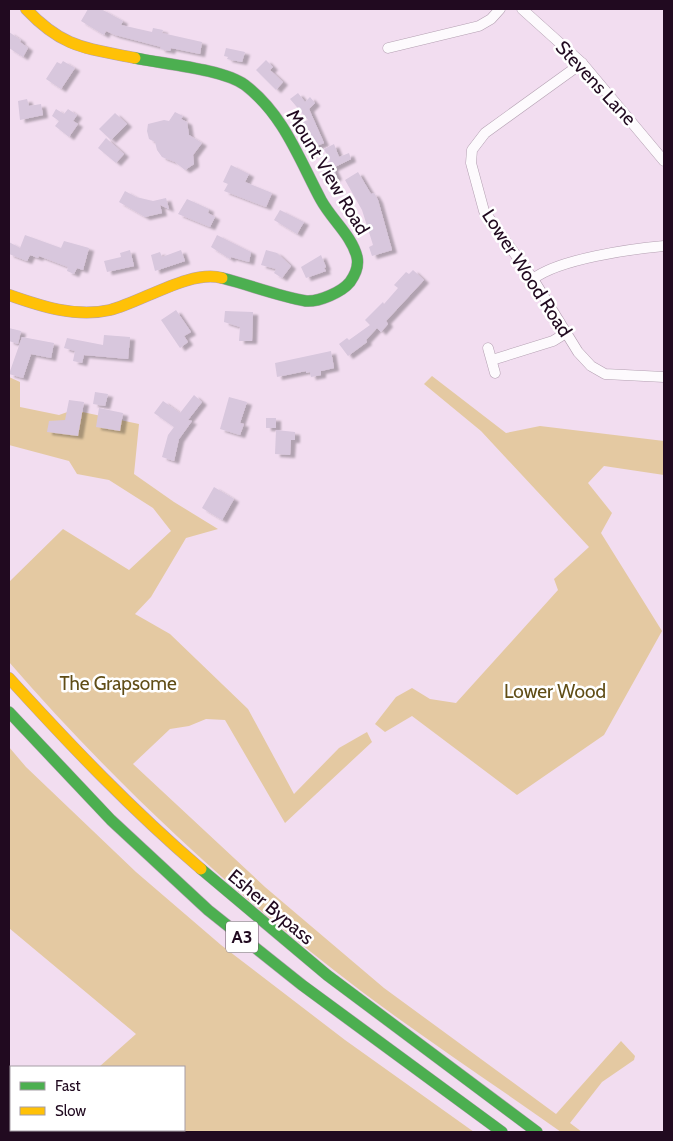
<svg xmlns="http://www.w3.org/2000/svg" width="673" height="1141" viewBox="0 0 673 1141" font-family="Cabin,sans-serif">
  <defs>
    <filter id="shadow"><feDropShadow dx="5" dy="3" stdDeviation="1" flood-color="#0004"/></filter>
  </defs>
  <rect width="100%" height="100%" fill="#f2ddf0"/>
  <g fill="#e4c9a2">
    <polygon points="432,376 506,433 540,426 664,441 664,475 604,466 588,483 612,513 601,533 662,631 604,735 517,795 412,716 385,732 375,724 396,697 412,688 430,699 456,703 558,590 554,579 589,547 481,431 424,384"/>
    <path d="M9,377L20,382V407L59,415L73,410L139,424L134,474L174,502L218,529L186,538L151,597L135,614L170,634L248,709L294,794L339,748L367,732L372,742L285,823L225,720L206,719L189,726L170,729L133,764L265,887L384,988L556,1114L621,1041L635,1056L634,1060L602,1082L570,1123L582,1132H561C495,1085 426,1040 361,991C233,894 114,783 9,662V582L63,529L129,570L171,531L153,508L109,480L77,474L69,461L9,445Z"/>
    <polygon points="9,747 26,767 136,872 221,945 345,1040 474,1132 27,1132 29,1130 184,1130 184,1067 99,1067 136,1034 9,928"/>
  </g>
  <g fill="#d8c7dd" filter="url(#shadow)">
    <polygon points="88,9 101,9 123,21 121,25 152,32 153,28 163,30 162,33 202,42 200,54 171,48 170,51 160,49 161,47 115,35 106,31 104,35 81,21"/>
    <polygon points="9,32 21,40 20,42 28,48 23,57 9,48"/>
    <polygon points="226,48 245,52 242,62 227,59 228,57 224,56"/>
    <polygon points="266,60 273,67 270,70 283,82 276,90 256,70"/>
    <polygon points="63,61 75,68 61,89 46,79 57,62 61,64"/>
    <polygon points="298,93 305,102 310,97 315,103 309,109 324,143 314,147 303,122 308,120 290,99"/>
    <polygon points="27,99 29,106 41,104 43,115 20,120 18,101"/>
    <polygon points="56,109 64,114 68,109 77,115 73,121 78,124 69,137 55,126 59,121 52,116"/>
    <polygon points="175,112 183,116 181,119 187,122 189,135 202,143 193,155 194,164 185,170 175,162 162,157 157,150 155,142 149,139 147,131 148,124 164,120 169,121"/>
    <polygon points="115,113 127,124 111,140 99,129"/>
    <polygon points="106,138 124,154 116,163 98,148"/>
    <polygon points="334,144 339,157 349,153 351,159 333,168 337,177 328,181 321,165 330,161 324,149"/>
    <polygon points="231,165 249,174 245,182 272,193 266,207 224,191 228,184 223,182"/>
    <polygon points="358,172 371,194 374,193 378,200 392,250 372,256 369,247 373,245 362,210 345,180"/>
    <polygon points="125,191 136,197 153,201 166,198 169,209 160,205 162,213 145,217 119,202"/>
    <polygon points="187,199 209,209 208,213 215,217 210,227 178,214"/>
    <polygon points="280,210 304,222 297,234 274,220"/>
    <polygon points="25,235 61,248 64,241 89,248 83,270 77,268 74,274 67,271 68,267 39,256 38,258 30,255 27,261 9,254 9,242 20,248"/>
    <polygon points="217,235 251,252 249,262 231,257 230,259 211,247"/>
    <polygon points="130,250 134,266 107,272 104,261 121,257 120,253"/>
    <polygon points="181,250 185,261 155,271 151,255 160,252 162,257"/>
    <polygon points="266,250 277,253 291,266 282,278 274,273 276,269 261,265"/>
    <polygon points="321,255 326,267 324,268 326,271 306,278 301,267"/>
    <polygon points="413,270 424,280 386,321 388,324 381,332 377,328 366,340 367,342 348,356 339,344 347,338 349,340 370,325 365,320 383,302 384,304 398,288 394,285 406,272 409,274"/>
    <polygon points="176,310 191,332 184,336 188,342 180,348 161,320"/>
    <polygon points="225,311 253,312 252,341 239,341 240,327 224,322"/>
    <polygon points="9,328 21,331 18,344 9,341"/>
    <polygon points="104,335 130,337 128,359 84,355 82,363 73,361 75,351 64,348 67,338 103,345"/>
    <polygon points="22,337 54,343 51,358 31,354 23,378 9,374"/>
    <polygon points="331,351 334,368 321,371 321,375 311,377 310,372 306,373 306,371 277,377 275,363"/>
    <polygon points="95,392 108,394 105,406 93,404"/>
    <polygon points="194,395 202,402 188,420 192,421 179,439 174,461 162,457 168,435 174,427 154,413 163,401 180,413"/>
    <polygon points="229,397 247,402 240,423 244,424 240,435 220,429"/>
    <polygon points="69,400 84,402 78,436 47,432 49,421 65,420"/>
    <polygon points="99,408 123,413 120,431 96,427"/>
    <rect x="266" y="418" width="10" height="10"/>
    <polygon points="276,430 295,432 295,440 291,440 290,455 275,454"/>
    <polygon points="214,487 234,499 222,520 202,508"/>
  </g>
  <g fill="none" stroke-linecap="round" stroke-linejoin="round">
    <g stroke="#b4a0b2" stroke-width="11">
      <g id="street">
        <polyline points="522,9 582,63 664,161"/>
        <polyline points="388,48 479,26 491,19 500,9"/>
        <polyline points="582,63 485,133 472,150 471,163 484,211 533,279 578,352 591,366 605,374 664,377"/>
        <path d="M533,279C559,259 630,249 664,246"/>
        <polyline points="488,348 495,373"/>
        <polyline points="492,360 553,341 566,333"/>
      </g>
    </g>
    <g stroke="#b4a0b2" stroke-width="12">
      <g id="fast">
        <path d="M135,58C163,64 223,69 245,85C284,115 299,159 321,200C332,220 352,236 357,257C359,266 355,275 350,282C342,292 319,302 306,301C278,296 250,285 222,278"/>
        <polyline points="9,712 111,820 208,910 302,985 502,1132"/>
        <polyline points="201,869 327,975 537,1132"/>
      </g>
    </g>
    <g stroke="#b4a0b2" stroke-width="12">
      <g id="slow">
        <path d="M26,9C63,48 85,48 135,58"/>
        <path d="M9,295C40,306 76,318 110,310C142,302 191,269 222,278"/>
        <path d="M9,678C70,745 132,810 201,869"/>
      </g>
    </g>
    <use href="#street" stroke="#fdfafd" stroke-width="10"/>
    <use href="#fast" stroke="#4caf50" stroke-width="11"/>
    <use href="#slow" stroke="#ffc107" stroke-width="11"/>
  </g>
  <g text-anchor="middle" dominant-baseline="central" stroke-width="5" stroke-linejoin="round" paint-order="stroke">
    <rect fill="#fff" stroke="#645463" stroke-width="1" x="226" y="921.5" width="32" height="31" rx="4"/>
    <g font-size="18" font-weight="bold" fill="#210a20">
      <text x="242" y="937">A3</text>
    </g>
    <g font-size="19" fill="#210a20" stroke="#fff">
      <text transform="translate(596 83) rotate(47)">Stevens Lane</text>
      <text transform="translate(328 172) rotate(59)">Mount View Road</text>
      <text transform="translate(527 273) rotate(57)">Lower Wood Road</text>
      <text transform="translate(271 907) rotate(40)">Esher Bypass</text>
    </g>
    <g font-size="19" fill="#604d16" stroke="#fff">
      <text x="118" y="683">The Grapsome</text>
      <text x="555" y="691">Lower Wood</text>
    </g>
  </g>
  <rect width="673" height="1141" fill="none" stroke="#210a20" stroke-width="20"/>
  <rect x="10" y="1066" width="175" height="65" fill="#ffffff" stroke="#a69da6"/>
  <rect x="20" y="1082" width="25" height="8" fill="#4caf50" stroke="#a69da6"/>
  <text x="55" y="1091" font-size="15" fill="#210a20">Fast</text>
  <rect x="20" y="1107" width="25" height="8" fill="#ffc107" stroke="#a69da6"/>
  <text x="55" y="1116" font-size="15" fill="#210a20">Slow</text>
</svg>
